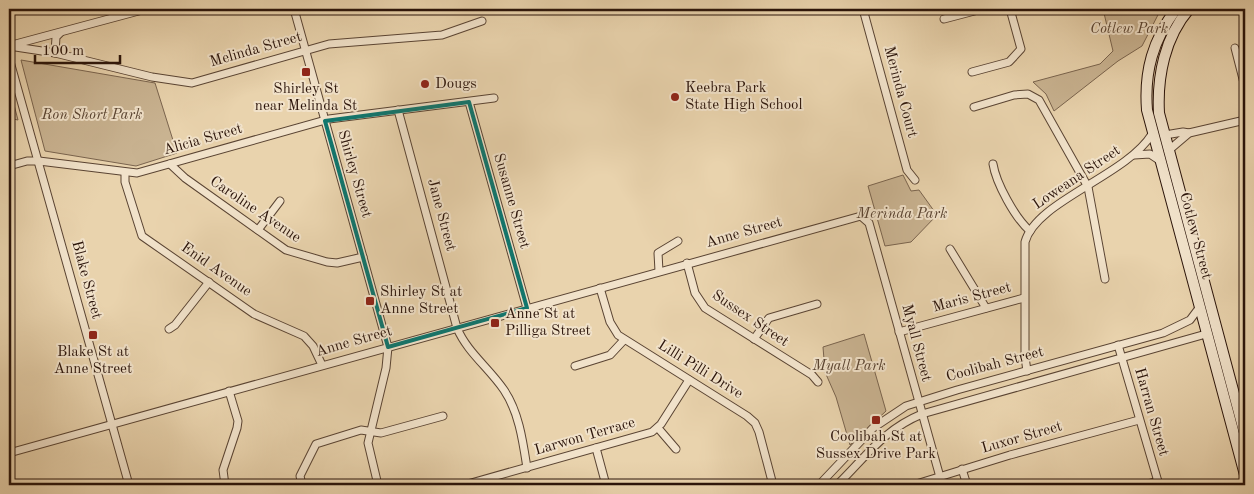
<svg xmlns="http://www.w3.org/2000/svg" width="1254" height="494" viewBox="0 0 1254 494" font-family="'Old Standard TT',serif">
  <rect width="100%" height="100%" fill="#e9d3ad"/>
  <filter id="stains"><feTurbulence type="fractalNoise" baseFrequency=".004" numOctaves="4"/><feColorMatrix values="0 0 0 0 .2 0 0 0 0 .09 0 0 0 0 .02 0 0 0 .5 -.17"/></filter>
  <radialGradient id="worn" r=".72"><stop offset=".6" stop-color="#630" stop-opacity="0"/><stop offset="1" stop-color="#630" stop-opacity=".3"/></radialGradient>
  <g fill="#c9b391" stroke="#7a644e">
    <polygon points="1103,9 1161,9 1142,46 1118,61 1054,111 1046,94 1033,82 1100,64 1113,51"/>
    <polygon points="21,60 155,83 177,153 136,166 45,151"/>
    <polygon points="9,86 18,120 9,118"/>
    <polygon points="903,175 911,191 919,190 937,215 911,242 885,246 868,186"/>
    <polygon points="864,334 886,411 850,445 836,397 825,372 823,347"/>
  </g>
  <g fill="none" stroke-linecap="round" stroke-linejoin="round">
    <g stroke="#5a4433" stroke-width="9">
      <g id="street">
        <polyline points="294,9 388,347 386,368 368,443 378,485"/>
        <polyline points="863,9 907,170 915,180"/>
        <polyline points="944,19 982,9"/>
        <polyline points="12,45 146,9"/>
        <polyline points="9,46 55,53 152,77 192,83 329,44 442,35 482,21"/>
        <polyline points="1235,48 1245,87"/>
        <polyline points="55,53 56,37 60,33"/>
        <polyline points="9,58 129,485"/>
        <polyline points="972,72 1009,62 1021,49 1010,9"/>
        <polyline points="469,102 527,308"/>
        <polyline points="974,107 1014,95 1028,94 1039,100 1088,187 1105,279"/>
        <path d="M398,110L457,328C467,352 489,368 504,390C519,412 523,442 527,468"/>
        <polyline points="1165,135 1183,132 1189,133"/>
        <polyline points="1169,150 1189,133 1245,120"/>
        <polyline points="1134,155 1150,154 1159,160"/>
        <polyline points="170,164 185,178 286,250 327,262 337,263 363,257"/>
        <path d="M993,164C996,183 1015,218 1030,231"/>
        <polyline points="9,166 27,161 39,161 137,173 329,119 494,98"/>
        <polyline points="125,173 125,182 142,236 254,314 304,336 313,346 322,365"/>
        <polyline points="258,230 280,201"/>
        <polyline points="950,249 986,308"/>
        <polyline points="687,263 695,293 705,308 812,375 818,382"/>
        <polyline points="659,271 658,253 678,241"/>
        <polyline points="600,288 610,322 618,335 747,416 755,423 759,432 773,485"/>
        <polyline points="169,329 175,325 209,282"/>
        <polyline points="899,332 1024,298"/>
        <polyline points="754,339 769,318 817,304"/>
        <polyline points="1118,345 1159,485"/>
        <polyline points="575,366 610,355 624,340"/>
        <path d="M1027,371L1025,357V242C1036,201 1126,176 1152,134"/>
        <polyline points="658,428 676,449"/>
        <polyline points="596,448 606,485"/>
        <polyline points="9,453 861,216 869,223 940,477"/>
        <polyline points="962,469 967,485"/>
        <polyline points="225,485 223,470 237,428 238,421 229,391"/>
        <polyline points="302,485 300,476 316,444 361,430 381,433 443,416"/>
        <polyline points="464,485 652,432 661,424 689,380"/>
        <polyline points="819,485 873,428 906,406 957,390 1163,333 1190,320 1199,308"/>
        <path d="M837,485C866,457 883,430 922,414L1206,334"/>
        <polyline points="913,485 1010,455 1139,420"/>
        <polyline points="1144,485 1158,481"/>
      </g>
    </g>
    <g stroke="#2b140a" stroke-width="12">
      <g id="secondary">
        <path d="M1176,9C1153,40 1144,71 1147,110L1245,475"/>
        <path d="M1189,9C1165,37 1157,76 1159,113L1245,435"/>
      </g>
    </g>
    <use href="#street" stroke="#f1e2ca" stroke-width="7"/>
    <use href="#secondary" stroke="#f1e2ca" stroke-width="10"/>
  </g>
  <path fill="none" stroke="#0f766e" stroke-width="4" stroke-linejoin="round" d="M469,102L527,308L388,347L325,121Z"/>
  <g fill="#8f2418" stroke="#f1e2ca" stroke-width="2">
    <rect x="301" y="67" width="10" height="10" rx="2.5"/>
    <circle cx="425" cy="84" r="5"/>
    <circle cx="675" cy="97" r="5"/>
    <rect x="365" y="296" width="10" height="10" rx="2.5"/>
    <rect x="490" y="318" width="10" height="10" rx="2.5"/>
    <rect x="88" y="330" width="10" height="10" rx="2.5"/>
    <rect x="871" y="415" width="10" height="10" rx="2.5"/>
  </g>
  <g text-anchor="middle" dominant-baseline="central" stroke-width="4" stroke-linejoin="round" paint-order="stroke">
    <g font-size="15" font-style="italic" fill="#5a4432" stroke="#f1e2ca">
      <text x="1129" y="29">Cotlew Park</text>
      <text x="92" y="115">Ron Short Park</text>
      <text x="902" y="214">Merinda Park</text>
      <text x="849" y="366">Myall Park</text>
    </g>
    <g font-size="15" fill="#2b140a" stroke="#f1e2ca">
      <text transform="translate(256 50) rotate(-16)">Melinda Street</text>
      <text transform="translate(900 92) rotate(75)">Merinda Court</text>
      <text transform="translate(203 140) rotate(-16)">Alicia Street</text>
      <text transform="translate(354 174) rotate(74)">Shirley Street</text>
      <text transform="translate(1077 178) rotate(-34)">Loweana Street</text>
      <text transform="translate(511 201) rotate(74)">Susanne Street</text>
      <text transform="translate(255 210) rotate(34)">Caroline Avenue</text>
      <text transform="translate(441 215) rotate(75)">Jane Street</text>
      <text transform="translate(744 233) rotate(-16)">Anne Street</text>
      <text transform="translate(1195 236) rotate(75)">Cotlew Street</text>
      <text transform="translate(216 270) rotate(35)">Enid Avenue</text>
      <text transform="translate(86 280) rotate(75)">Blake Street</text>
      <text transform="translate(972 298) rotate(-15)">Maris Street</text>
      <text transform="translate(750 319) rotate(34)">Sussex Street</text>
      <text transform="translate(354 342) rotate(-16)">Anne Street</text>
      <text transform="translate(916 343) rotate(75)">Myall Street</text>
      <text transform="translate(995 365) rotate(-15)">Coolibah Street</text>
      <text transform="translate(700 370) rotate(32)">Lilli Pilli Drive</text>
      <text transform="translate(1151 412) rotate(74)">Harran Street</text>
      <text transform="translate(585 437) rotate(-16)">Larwon Terrace</text>
      <text transform="translate(1022 438) rotate(-16)">Luxor Street</text>
    </g>
    <g font-size="15" fill="#2b140a" stroke="#f1e2ca" text-anchor="start">
      <text x="435" y="84">Dougs</text>
      <text x="685" y="88">Keebra Park<tspan x="685" dy="17">State High School</tspan></text>
      <text x="306" y="89" text-anchor="middle">Shirley St<tspan x="306" dy="17">near Melinda St</tspan></text>
      <text x="380" y="292">Shirley St at<tspan x="380" dy="17">Anne Street</tspan></text>
      <text x="505" y="314">Anne St at<tspan x="505" dy="17">Pilliga Street</tspan></text>
      <text x="93" y="352" text-anchor="middle">Blake St at<tspan x="93" dy="17">Anne Street</tspan></text>
      <text x="876" y="437" text-anchor="middle">Coolibah St at<tspan x="876" dy="17">Sussex Drive Park</tspan></text>
    </g>
  </g>
  <rect width="1254" height="494" fill="none" stroke="#e9d3ad" stroke-width="30"/>
  <rect x="10" y="10" width="1234" height="474" fill="none" stroke="#2b140a" stroke-width="2.5"/>
  <rect x="15" y="15" width="1224" height="464" fill="none" stroke="#2b140a"/>
  <path d="M35 55v8h85v-8" fill="none" stroke="#2b140a" stroke-width="2.5"/>
  <text x="42" y="55" font-size="15" fill="#2b140a" stroke="#f1e2ca" stroke-width="4" paint-order="stroke">100 m</text>
  <rect width="100%" height="100%" filter="url(#stains)"/>
  <rect width="100%" height="100%" fill="url(#worn)"/>
</svg>
